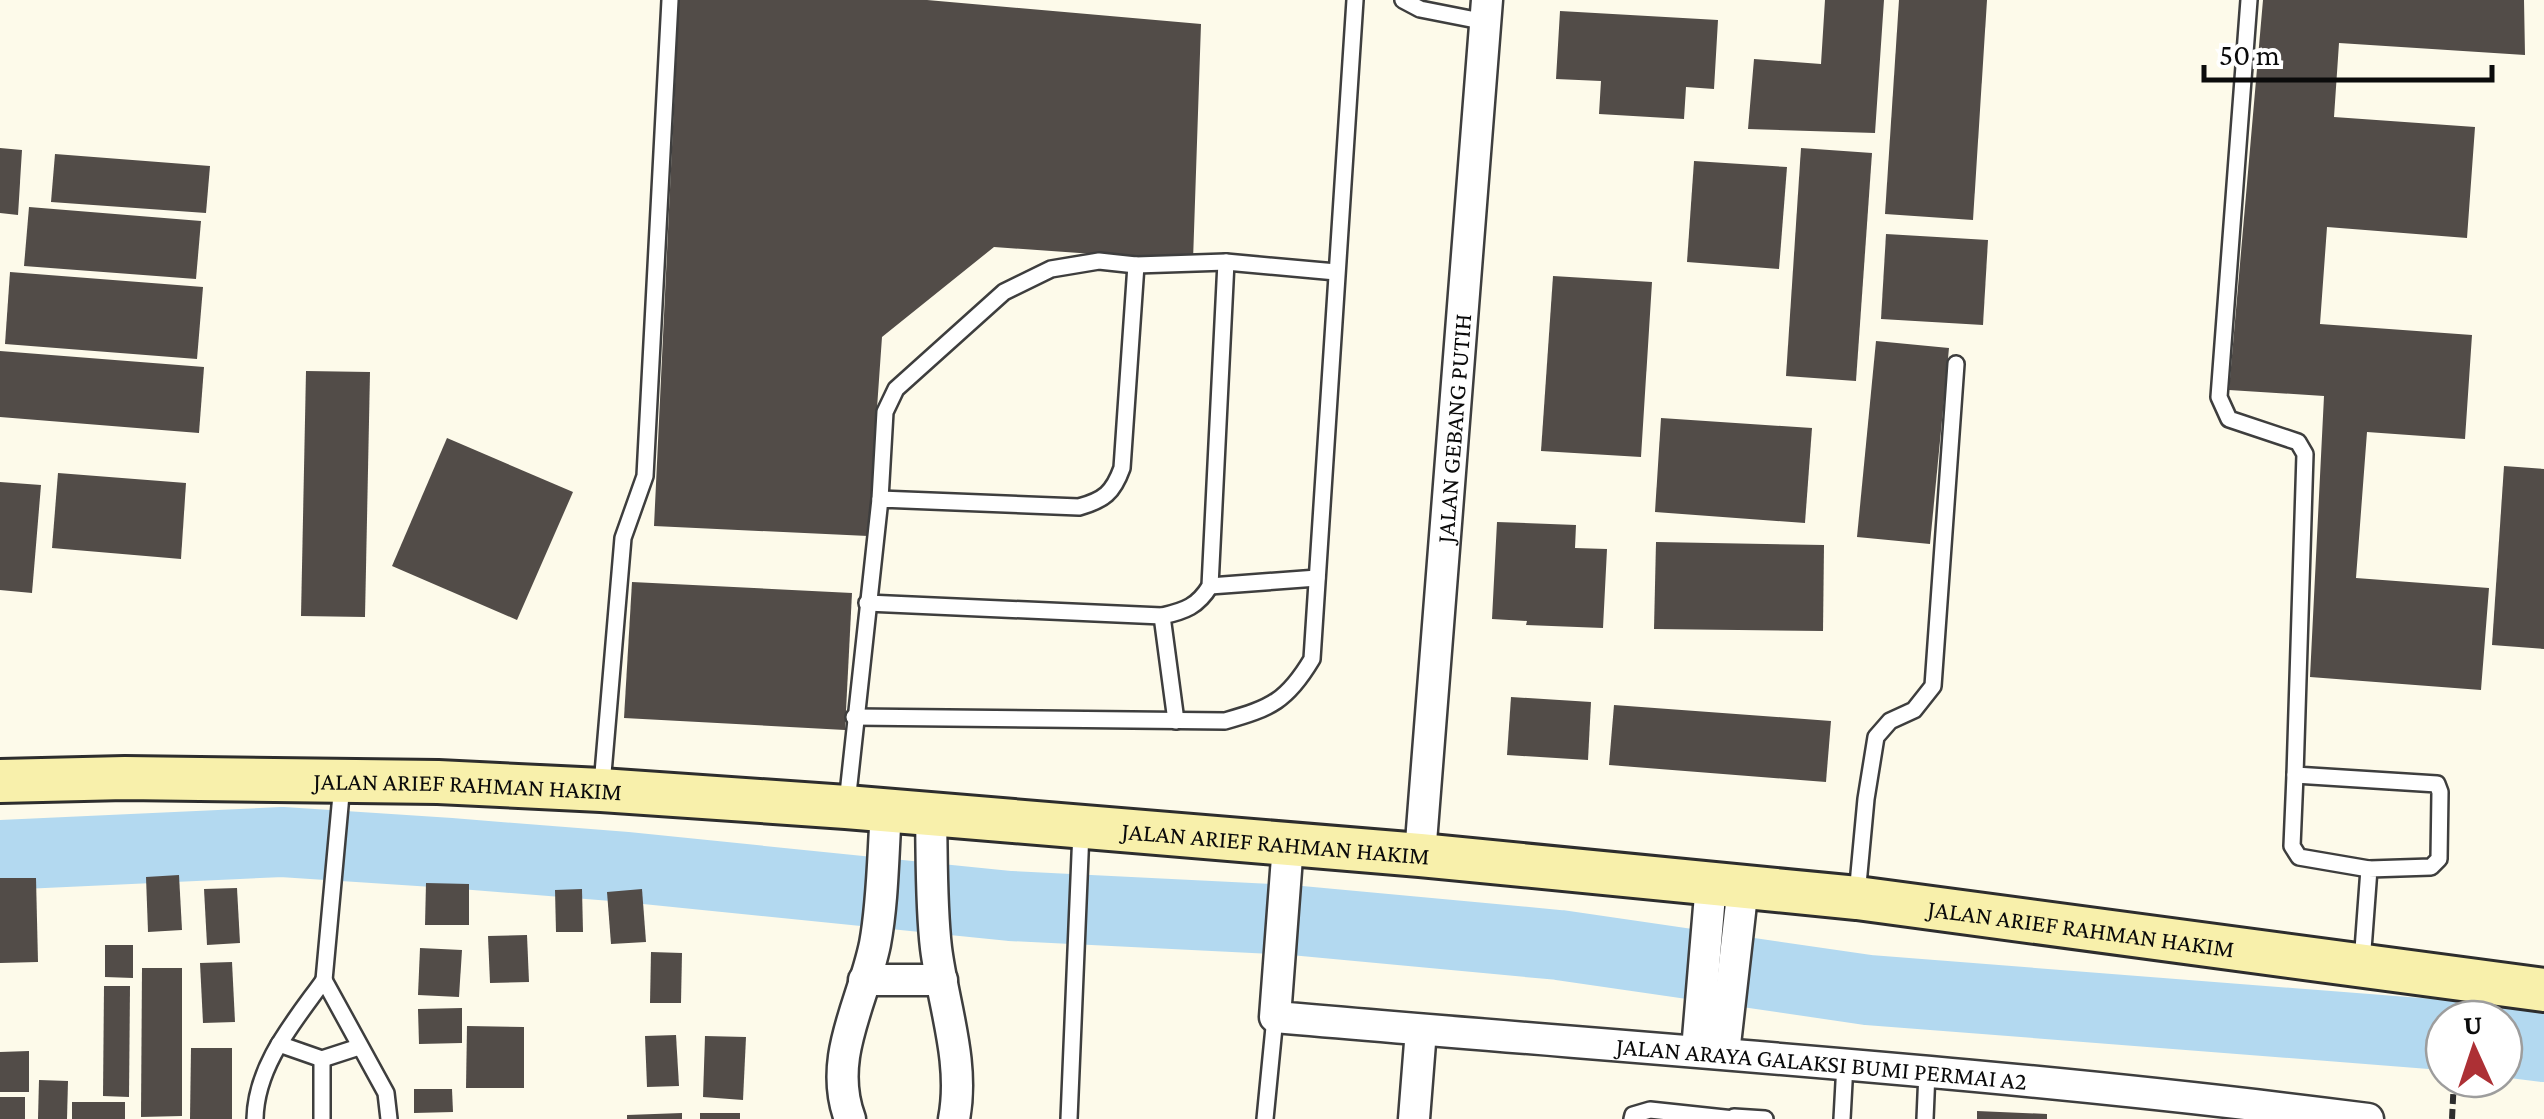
<svg xmlns="http://www.w3.org/2000/svg" width="2544" height="1119" viewBox="0 0 2544 1119" font-family="'Crimson Pro',serif">
  <rect width="100%" height="100%" fill="#fdfaea"/>
  <g fill="none" stroke-linecap="round" stroke-linejoin="round">
    <g stroke="#b3d9f0" stroke-width="70">
      <polyline points="0,855 282,842 450,853 626,867 1010,906 1291,920 1559,945 1868,990 2444,1035"/>
      <polyline points="2504,1042 2544,1047"/>
    </g>
  </g>
  <g fill="#524c48">
    <polygon points="679,0 927,0 1201,24 1193,261 994,247 882,337 868,536 654,526"/>
    <polygon points="1825,0 1884,0 1875,133 1748,129 1754,59 1821,64"/>
    <polygon points="1899,0 1987,0 1973,220 1885,214"/>
    <polygon points="2263,0 2524,0 2525,55 2339,43 2334,117 2475,127 2467,238 2327,227 2320,324 2472,335 2465,439 2367,432 2356,578 2489,588 2481,690 2310,677 2324,396 2229,390"/>
    <polygon points="1560,11 1718,20 1714,89 1686,87 1684,119 1599,114 1601,81 1556,79"/>
    <polygon points="0,148 22,150 18,215 0,213"/>
    <polygon points="1801,148 1872,153 1856,381 1786,376"/>
    <polygon points="55,154 210,166 206,213 51,202"/>
    <polygon points="1694,161 1787,167 1779,269 1687,262"/>
    <polygon points="29,207 201,221 196,279 24,266"/>
    <polygon points="1886,234 1988,240 1983,325 1881,319"/>
    <polygon points="10,272 203,287 197,359 5,344"/>
    <polygon points="1553,276 1652,282 1641,457 1541,451"/>
    <polygon points="1876,341 1949,348 1930,544 1857,537"/>
    <polygon points="0,351 204,367 199,433 0,417"/>
    <polygon points="306,371 370,372 365,617 301,616"/>
    <polygon points="1661,418 1812,428 1805,523 1655,512"/>
    <polygon points="447,438 573,492 517,620 392,566"/>
    <polygon points="2504,466 2544,469 2544,649 2492,645"/>
    <polygon points="58,473 186,483 181,559 52,548"/>
    <polygon points="0,482 41,485 32,593 0,590"/>
    <polygon points="1497,522 1576,525 1575,548 1607,549 1603,628 1526,625 1527,621 1492,619"/>
    <polygon points="1656,542 1824,545 1823,631 1654,629"/>
    <polygon points="632,582 852,593 845,730 624,718"/>
    <polygon points="1511,697 1591,702 1588,760 1507,755"/>
    <polygon points="1614,705 1831,721 1826,782 1609,765"/>
    <polygon points="179,875 182,930 148,932 146,877"/>
    <polygon points="0,878 36,878 38,962 0,963"/>
    <polygon points="426,883 469,884 469,925 425,925"/>
    <polygon points="237,888 240,943 207,945 204,889"/>
    <polygon points="582,889 583,932 556,932 555,890"/>
    <polygon points="642,889 646,942 611,944 607,892"/>
    <polygon points="527,935 529,982 490,983 488,936"/>
    <polygon points="105,945 133,945 133,978 105,977"/>
    <polygon points="420,948 462,950 459,997 418,995"/>
    <polygon points="651,952 682,953 681,1003 650,1003"/>
    <polygon points="232,962 235,1022 203,1023 200,963"/>
    <polygon points="142,968 182,968 182,1116 141,1117"/>
    <polygon points="104,986 130,986 129,1097 103,1096"/>
    <polygon points="462,1008 462,1043 419,1044 418,1009"/>
    <polygon points="467,1026 524,1027 524,1088 466,1088"/>
    <polygon points="676,1035 679,1086 647,1087 645,1036"/>
    <polygon points="705,1036 746,1037 743,1100 703,1097"/>
    <polygon points="191,1048 232,1048 232,1119 190,1119"/>
    <polygon points="29,1051 29,1092 0,1092 0,1052"/>
    <polygon points="39,1080 68,1081 67,1119 38,1119"/>
    <polygon points="414,1089 452,1089 453,1112 414,1113"/>
    <rect x="0" y="1097" width="25" height="22"/>
    <rect x="72" y="1102" width="53" height="17"/>
    <polygon points="1977,1111 2047,1114 2047,1119 1977,1119"/>
    <polygon points="682,1113 682,1119 627,1119 627,1115"/>
    <rect x="700" y="1113" width="40" height="6"/>
  </g>
  <g fill="none" stroke-linecap="round" stroke-linejoin="round">
    <g stroke="#3e3e3e" stroke-width="20">
      <g id="service">
        <polyline points="1403,0 1420,9 1486,22"/>
        <polyline points="2249,0 2219,397 2229,419 2298,442 2305,454 2295,775 2437,784 2440,792 2439,859 2431,867 2369,869 2362,963"/>
        <polyline points="880,499 885,412 896,389 1004,292 1051,269 1099,261 1136,265 1226,262 1336,272"/>
        <polyline points="1210,586 1317,578"/>
        <path d="M867,603L1162,616C1185,611 1198,606 1210,586L1226,262"/>
        <polyline points="1162,616 1176,721"/>
        <path d="M854,717L1225,721C1271,708 1287,701 1312,659L1355,0"/>
        <polyline points="2295,775 2292,846 2299,857 2369,869"/>
        <polyline points="602,785 623,538 645,476 670,0"/>
        <path d="M847,803L880,499L1079,507C1104,500 1113,493 1122,468L1136,265"/>
        <polyline points="1857,895 1866,799 1876,737 1890,721 1914,710 1933,686 1956,364"/>
        <polyline points="324,980 342,784"/>
        <polyline points="279,1044 322,1059 359,1047"/>
        <polyline points="322,1059 322,1119"/>
        <polyline points="1734,1117 1765,1119"/>
        <path d="M255,1119C256,1065 294,1022 324,980L386,1093L389,1119"/>
        <polyline points="1069,1119 1081,831"/>
        <polyline points="1265,1119 1275,1017"/>
        <polyline points="1632,1119 1633,1115 1650,1110 1734,1119"/>
        <polyline points="1842,1119 1845,1064"/>
        <polyline points="1925,1119 1927,1072"/>
      </g>
    </g>
    <g stroke="#3e3e3e" stroke-width="35">
      <g id="minor">
        <path d="M931,815C932,859 931,905 936,948C943,1004 965,1062 954,1119"/>
        <path id="s1" d="M1288,844L1275,1017C1640,1049 2005,1072 2368,1119"/>
        <path id="s2" d="M1420,855L1487,0"/>
        <polyline points="864,980 942,980"/>
        <polyline points="1697,1050 1711,883"/>
        <polyline points="1724,1053 1743,886"/>
        <path d="M850,1119C827,1058 863,1003 875,944C883,901 883,854 886,811"/>
        <polyline points="1414,1119 1421,1030"/>
      </g>
    </g>
    <g stroke="#2d2d2d" stroke-width="48">
      <g id="secondary">
        <path id="s3" d="M0,781L125,778L438,782L601,790L846,807L1420,855L1857,898L2544,990"/>
      </g>
    </g>
    <polyline stroke="#2d2d2d" stroke-width="6" stroke-dasharray="10 5" stroke-linecap="butt" points="2452,1119 2454,1079"/>
    <use href="#service" stroke="#fff" stroke-width="15"/>
    <use href="#minor" stroke="#fff" stroke-width="30"/>
    <use href="#secondary" stroke="#f8f0ab" stroke-width="42"/>
  </g>
  <g text-anchor="middle" dominant-baseline="central" stroke-width="10" stroke-linejoin="round" paint-order="stroke">
    <g font-size="25" fill="#0b0b0b" stroke="#fff">
      <text stroke="none"><textPath href="#s2" startOffset="428">JALAN GEBANG PUTIH</textPath></text>
      <text stroke="none"><textPath href="#s3" startOffset="468">JALAN ARIEF RAHMAN HAKIM</textPath></text>
      <text stroke="none"><textPath href="#s3" startOffset="1278">JALAN ARIEF RAHMAN HAKIM</textPath></text>
      <text stroke="none"><textPath href="#s3" startOffset="2088">JALAN ARIEF RAHMAN HAKIM</textPath></text>
      <text stroke="none"><textPath href="#s1" startOffset="722">JALAN ARAYA GALAKSI BUMI PERMAI A2</textPath></text>
    </g>
  </g>
  <g transform="translate(2474 1049) rotate(357)"><circle r="48" fill="#ffffff" stroke="#9d9d9d" stroke-width="2.5"/>
  <path d="M0-8L18 38L0 25L-18 38Z" fill="#ad3035"/>
  <text y="-15" font-size="28" font-weight="bold" text-anchor="middle" fill="#0b0b0b">U</text>
  </g>
  <path d="M2204 65v15h288v-15" fill="none" stroke="#0b0b0b" stroke-width="5"/>
  <text x="2219" y="65" font-size="30" fill="#0b0b0b" stroke="#ffffff" stroke-width="8" paint-order="stroke">50 m</text>
</svg>
